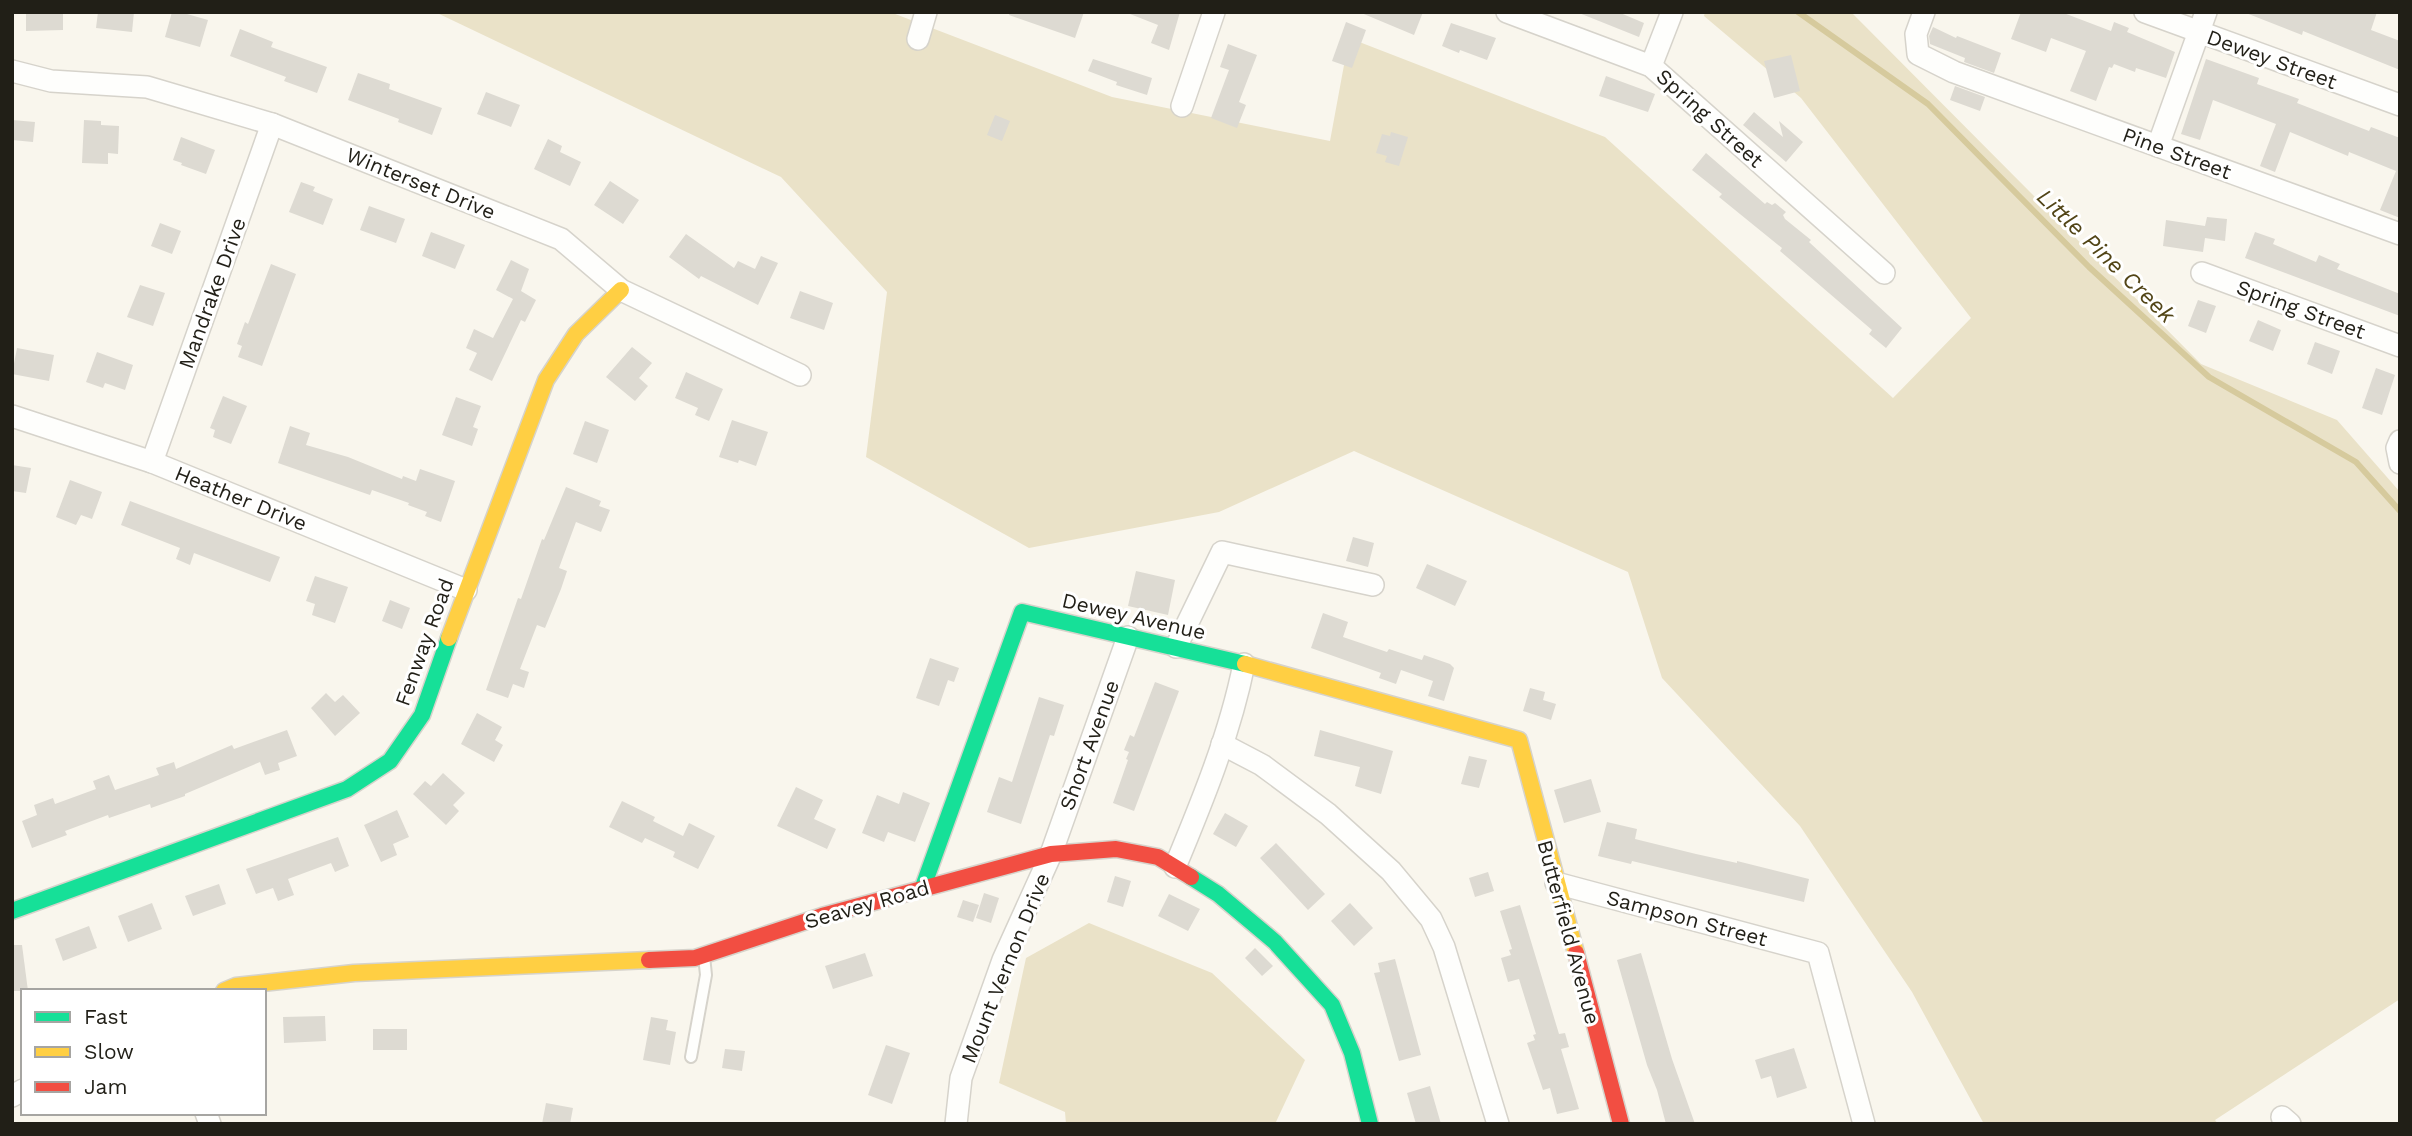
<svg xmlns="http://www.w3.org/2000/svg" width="2412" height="1136" viewBox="0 0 2412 1136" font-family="'Work Sans',sans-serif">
  <rect width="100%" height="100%" fill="#f9f6ed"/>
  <g fill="#eae2c8">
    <polygon points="435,12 890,12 1112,97 1330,141 1349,38 1605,137 1893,398 1971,318 1801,98 1704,16 1705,12 1851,12 2201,364 2337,420 2400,492 2400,999 2215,1120 2218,1124 1984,1124 1912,992 1800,826 1662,678 1628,572 1354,451 1219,512 1029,548 866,457 887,292 781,177"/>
    <polygon points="1089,923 1212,973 1305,1060 1275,1124 1066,1124 1065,1112 999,1083 1026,958"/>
  </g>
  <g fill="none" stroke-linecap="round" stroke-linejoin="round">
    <polyline stroke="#d6ca9d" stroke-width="6" points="1798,12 1928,104 2089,267 2209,377 2356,462 2400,511"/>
  </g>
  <g fill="#dddad2">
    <polygon points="26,12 63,12 63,30 26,31"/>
    <polygon points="98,12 134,12 132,32 96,28"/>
    <polygon points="172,12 180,12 208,20 200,47 165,37"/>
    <polygon points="1010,12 1084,12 1075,38 1009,15"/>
    <polygon points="1130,12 1180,12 1169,50 1151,43 1158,25 1130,14"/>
    <polygon points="1359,12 1423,12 1414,35"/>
    <polygon points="1618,12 1644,23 1639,37 1579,13"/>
    <polygon points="2021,12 2061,12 2111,31 2114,22 2129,28 2127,32 2175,52 2166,78 2136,68 2135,72 2114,64 2112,68 2109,67 2096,101 2070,91 2086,51 2051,38 2046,52 2011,39"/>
    <polygon points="2377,12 2371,30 2400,41 2400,70 2303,31 2302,35 2246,13"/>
    <polygon points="1346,22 1366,30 1352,68 1332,61"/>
    <polygon points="1451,23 1496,38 1487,60 1460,50 1459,53 1442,46"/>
    <polygon points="1933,27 1956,38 1957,36 2001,53 1994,73 1964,62 1965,58 1930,44 1929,36"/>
    <polygon points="240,29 273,42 271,47 327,67 317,93 284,81 286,77 230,56"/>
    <polygon points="1228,44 1257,55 1239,102 1246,105 1237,128 1211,118 1229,70 1220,67"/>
    <polygon points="1791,55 1800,91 1774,98 1764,61"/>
    <polygon points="1093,59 1152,78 1147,95 1116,85 1117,82 1088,71"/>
    <polygon points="2206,59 2259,78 2257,84 2299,99 2297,103 2369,131 2371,127 2400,138 2400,218 2380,210 2396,171 2349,152 2348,156 2290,132 2275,172 2260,166 2276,124 2213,100 2200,140 2181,134"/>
    <polygon points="358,73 390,84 389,89 442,108 432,135 398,122 399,119 348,100"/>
    <polygon points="1606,76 1655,94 1648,112 1599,96"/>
    <polygon points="1955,86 1985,97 1980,111 1950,100"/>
    <polygon points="486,92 520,105 511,127 477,114"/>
    <polygon points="1754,112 1783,137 1779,121 1803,142 1786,162 1743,125"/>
    <polygon points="995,115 1010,121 1002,141 987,135"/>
    <polygon points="12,120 35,122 33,142 12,140"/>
    <polygon points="84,120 101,121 101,125 119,126 118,154 108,153 108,164 82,163"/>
    <polygon points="1391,132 1408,137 1399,166 1385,162 1387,156 1376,153 1382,134 1390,136"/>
    <polygon points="181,137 215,150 206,174 181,165 182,163 173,160"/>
    <polygon points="548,139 562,146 560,152 581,162 570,186 534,169"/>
    <polygon points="1706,153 1765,204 1767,202 1772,205 1775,203 1786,212 1783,215 1785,219 1811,240 1809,242 1902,328 1886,348 1869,334 1872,330 1780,251 1782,248 1719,197 1722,194 1692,170"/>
    <polygon points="610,181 639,200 623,224 594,205"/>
    <polygon points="301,182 315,187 313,191 333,199 323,225 289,212"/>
    <polygon points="369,206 405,219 396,243 360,230"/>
    <polygon points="2207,217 2227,219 2225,241 2205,238 2203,252 2163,246 2166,220 2205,226"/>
    <polygon points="160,223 181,231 172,254 151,246"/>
    <polygon points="431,232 465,245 455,269 422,256"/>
    <polygon points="2255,232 2275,239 2273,244 2316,262 2319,255 2340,264 2337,269 2400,294 2400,316 2245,258"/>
    <polygon points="686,234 734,268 738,261 755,269 761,256 778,263 758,305 701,276 699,279 669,257"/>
    <polygon points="511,260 529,269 521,291 536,300 525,322 521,320 492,381 469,370 477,353 466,348 474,329 493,338 513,299 496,290"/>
    <polygon points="271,264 296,274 262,366 238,357 242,346 237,344 245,322 248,324"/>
    <polygon points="140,285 165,293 153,326 127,317"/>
    <polygon points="800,291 833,303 824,330 790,318"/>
    <polygon points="2198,300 2216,306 2206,333 2188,326"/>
    <polygon points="2258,320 2281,330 2273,351 2249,341"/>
    <polygon points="2315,342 2340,351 2332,374 2307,364"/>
    <polygon points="632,347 652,363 639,378 648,386 635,401 606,377"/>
    <polygon points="17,348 54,355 49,381 12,374"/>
    <polygon points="97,352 133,365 125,390 105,383 103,388 86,382"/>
    <polygon points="2376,368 2395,375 2382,415 2362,408"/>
    <polygon points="686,372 723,389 709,421 695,415 698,408 675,398"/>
    <polygon points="223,396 247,406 231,444 213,437 215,430 210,428"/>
    <polygon points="456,397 481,406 473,427 478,429 472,446 442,435"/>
    <polygon points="732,420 768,432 756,466 739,460 738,463 719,457"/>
    <polygon points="585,421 609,430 597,463 573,454"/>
    <polygon points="290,426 310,433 306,445 348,457 402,479 403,476 416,481 420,469 455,481 441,522 425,516 427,512 408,505 409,503 372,490 370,495 278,463"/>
    <polygon points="12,465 31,468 26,493 12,491"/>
    <polygon points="70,480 102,492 92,519 81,515 76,525 56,517"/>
    <polygon points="566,487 601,501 599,506 610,510 601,532 576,522 559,568 567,571 561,589 545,628 537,625 520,669 529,672 524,688 513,684 508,698 486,690 518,598 521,599 542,539 544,540"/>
    <polygon points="130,501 280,557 270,582 194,553 190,565 176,559 180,548 121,525"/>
    <polygon points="1353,537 1374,543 1368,567 1346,561"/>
    <polygon points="1427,564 1467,581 1455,606 1416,588"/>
    <polygon points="1136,571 1175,580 1168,615 1128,606"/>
    <polygon points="315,576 348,587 335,623 312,615 315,604 306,601"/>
    <polygon points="390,600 410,608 402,629 382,621"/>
    <polygon points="1323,613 1348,622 1343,637 1387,652 1389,649 1422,660 1424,655 1450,664 1454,668 1444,701 1428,696 1433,681 1401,670 1396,684 1379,678 1381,673 1311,648"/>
    <polygon points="930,658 959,668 954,682 948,680 939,706 916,698"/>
    <polygon points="1155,682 1179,691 1134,811 1113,803 1128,760 1126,759 1129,752 1124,750 1130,735 1134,737"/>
    <polygon points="1530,688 1545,692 1543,700 1556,704 1551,720 1523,711"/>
    <polygon points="326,693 335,702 343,695 360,713 335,736 311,708"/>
    <polygon points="1039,697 1064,705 1054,736 1050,735 1021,824 987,812 999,777 1012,782"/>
    <polygon points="477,713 502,727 495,740 503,745 494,762 461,744"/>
    <polygon points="287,730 297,756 278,763 280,770 265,775 260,762 185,794 185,796 151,808 150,804 109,818 108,815 65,831 67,835 32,848 22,821 37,815 34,805 53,798 55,804 96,789 93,781 109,775 115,790 159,775 156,768 174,762 176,769 232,745 234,749"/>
    <polygon points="1320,730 1393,751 1381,794 1355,786 1360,767 1314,756"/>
    <polygon points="1469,756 1487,760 1479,788 1461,784"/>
    <polygon points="443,773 465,793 453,805 459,811 446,825 413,794 425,781 431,786"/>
    <polygon points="1591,779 1601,812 1564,823 1554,790"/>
    <polygon points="796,787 823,800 814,819 836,829 827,849 777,826"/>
    <polygon points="903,792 930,803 915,842 888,832 884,842 862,833 877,795 899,804"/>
    <polygon points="622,801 655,817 653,821 683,836 689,823 715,836 698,869 673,857 675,852 645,838 642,843 609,827"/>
    <polygon points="397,810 409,837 393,844 397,855 381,862 364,825"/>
    <polygon points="1225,813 1248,826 1236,847 1213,834"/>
    <polygon points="1607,822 1637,829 1635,839 1696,854 1737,863 1737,861 1809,879 1804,902 1632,861 1631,864 1598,856"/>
    <polygon points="338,837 349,866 335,872 331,863 288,879 294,895 278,901 273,888 256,894 246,869"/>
    <polygon points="1276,843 1325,894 1308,910 1260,858"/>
    <polygon points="1488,872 1494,891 1475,897 1469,878"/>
    <polygon points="1115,876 1131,881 1123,907 1107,902"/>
    <polygon points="219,884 226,904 193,916 185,896"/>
    <polygon points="984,893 999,898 991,923 976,918"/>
    <polygon points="1169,894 1200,909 1188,931 1158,916"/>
    <polygon points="963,900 979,905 973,922 957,917"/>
    <polygon points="152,903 162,929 128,942 118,916"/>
    <polygon points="1350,903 1373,928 1354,946 1331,921"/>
    <polygon points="1520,905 1559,1034 1565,1033 1569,1047 1561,1049 1579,1109 1557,1114 1550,1088 1543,1090 1527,1043 1535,1040 1533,1035 1536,1034 1519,979 1508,982 1501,958 1511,955 1509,950 1512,949 1500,911"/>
    <polygon points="89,926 97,948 63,961 55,939"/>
    <polygon points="12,945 22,945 28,991 12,991"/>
    <polygon points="1255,948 1273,966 1262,976 1245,958"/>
    <polygon points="865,953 873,976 833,989 825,966"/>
    <polygon points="1641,953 1672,1059 1695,1124 1666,1124 1657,1090 1647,1065 1617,960"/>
    <polygon points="1395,959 1421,1055 1399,1061 1374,973 1380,972 1378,963"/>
    <polygon points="325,1016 326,1041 284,1043 283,1017"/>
    <polygon points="651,1017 668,1020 666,1030 676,1032 670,1065 643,1060"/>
    <rect x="373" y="1029" width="34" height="21"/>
    <polygon points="886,1045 910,1053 892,1104 868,1095"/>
    <polygon points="1794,1048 1807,1088 1777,1098 1771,1076 1761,1079 1755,1060"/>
    <polygon points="725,1049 745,1051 742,1071 722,1068"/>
    <polygon points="1430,1086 1441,1124 1416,1124 1407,1093"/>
    <polygon points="546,1103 573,1108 570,1124 542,1124"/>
  </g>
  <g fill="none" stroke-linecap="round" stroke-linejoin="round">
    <g stroke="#d6d3cb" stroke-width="14">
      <polyline id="lane" points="691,1057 706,975 704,956"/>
    </g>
    <g stroke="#d6d3cb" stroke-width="24">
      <g id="street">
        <polyline points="1507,12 1651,66 1884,273"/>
        <polyline points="1924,12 1916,34 1918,54 1954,72 2400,234"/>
        <polyline points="2145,12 2400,105"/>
        <polyline points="918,39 926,12"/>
        <polyline points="1651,66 1672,12"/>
        <polyline points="12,71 51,81 147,87 272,124 561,239 621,290 800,375"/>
        <polyline points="1182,106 1214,12"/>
        <polyline points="2158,146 2206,12"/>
        <polyline points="2202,273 2400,346"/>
        <polyline points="12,416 152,462 466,590"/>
        <polyline points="2400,441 2397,448 2400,463"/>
        <polyline points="152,462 272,124"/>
        <polyline points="1176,647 1222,552 1373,585"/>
        <polyline points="1222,744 1262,765 1328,814 1391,871 1431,919 1444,947 1498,1124"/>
        <path d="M1175,867C1202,802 1230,734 1244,664"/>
        <polyline points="1556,883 1818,953 1864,1124"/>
        <polyline points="12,1096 23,1090"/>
        <polyline points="206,1113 210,1124"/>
        <polyline points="2282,1117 2290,1124"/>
        <polyline points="956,1124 961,1078 1003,960 1051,854 1128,637"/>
      </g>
    </g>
    <g stroke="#d6d3cb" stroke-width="19">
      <g id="fast">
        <polyline points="1191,877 1218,894 1275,942 1332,1005 1352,1053 1370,1124"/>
        <polyline points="923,887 1022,612 1245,664"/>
        <polyline points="12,911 347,789 390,761 422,715 449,638"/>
      </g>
    </g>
    <g stroke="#d6d3cb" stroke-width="19">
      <g id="slow">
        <polyline points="449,638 546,380 576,334 621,290"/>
        <polyline points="1245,664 1519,740 1576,953"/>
        <polyline points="224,991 236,986 354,973 649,960"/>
      </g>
    </g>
    <g stroke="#d6d3cb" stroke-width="19">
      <g id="jam">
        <polyline points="1576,953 1621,1124"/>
        <polyline points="649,960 695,958 822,916 1051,854 1116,849 1158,857 1191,877"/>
      </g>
    </g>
    <use href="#lane" stroke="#fefefc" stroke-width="10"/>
    <use href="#street" stroke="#fefefc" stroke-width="21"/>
    <use href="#fast" stroke="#16e098" stroke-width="16"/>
    <use href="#slow" stroke="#ffcf43" stroke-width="16"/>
    <use href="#jam" stroke="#f24e42" stroke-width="16"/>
  </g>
  <g text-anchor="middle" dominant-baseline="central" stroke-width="6" stroke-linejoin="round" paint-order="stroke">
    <g font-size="21" fill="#211f17" stroke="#fff">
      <text transform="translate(2272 59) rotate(20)">Dewey Street</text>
      <text transform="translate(1710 118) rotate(42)">Spring Street</text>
      <text transform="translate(2177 153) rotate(20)">Pine Street</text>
      <text transform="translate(421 183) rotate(22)">Winterset Drive</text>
      <text transform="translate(212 293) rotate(-70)">Mandrake Drive</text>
      <text transform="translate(2301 309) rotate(20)">Spring Street</text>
      <text transform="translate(241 498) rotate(22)">Heather Drive</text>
      <text transform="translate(1134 616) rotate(13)">Dewey Avenue</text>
      <text transform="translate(424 642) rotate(-70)">Fenway Road</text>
      <text transform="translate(1089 745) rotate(-70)">Short Avenue</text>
      <text transform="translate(867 904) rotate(-16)">Seavey Road</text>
      <text transform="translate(1687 918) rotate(15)">Sampson Street</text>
      <text transform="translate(1569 932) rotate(75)">Butterfield Avenue</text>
      <text transform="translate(1005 968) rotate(-68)">Mount Vernon Drive</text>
    </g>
    <g font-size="23" font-style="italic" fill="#524517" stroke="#fff">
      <text transform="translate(2106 256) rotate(44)">Little Pine Creek</text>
    </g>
  </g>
  <rect width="2412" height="1136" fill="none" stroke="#211f17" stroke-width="28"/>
  <rect x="21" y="989" width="245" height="126" fill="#ffffff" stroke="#a6a5a2" stroke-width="2"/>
  <rect x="35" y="1012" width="35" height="10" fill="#16e098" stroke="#a6a5a2" stroke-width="2"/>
  <text x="84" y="1024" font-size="21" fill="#211f17">Fast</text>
  <rect x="35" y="1047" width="35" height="10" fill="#ffcf43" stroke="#a6a5a2" stroke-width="2"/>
  <text x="84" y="1059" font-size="21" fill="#211f17">Slow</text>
  <rect x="35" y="1082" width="35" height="10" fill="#f24e42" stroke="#a6a5a2" stroke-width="2"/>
  <text x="84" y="1094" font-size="21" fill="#211f17">Jam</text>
</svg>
